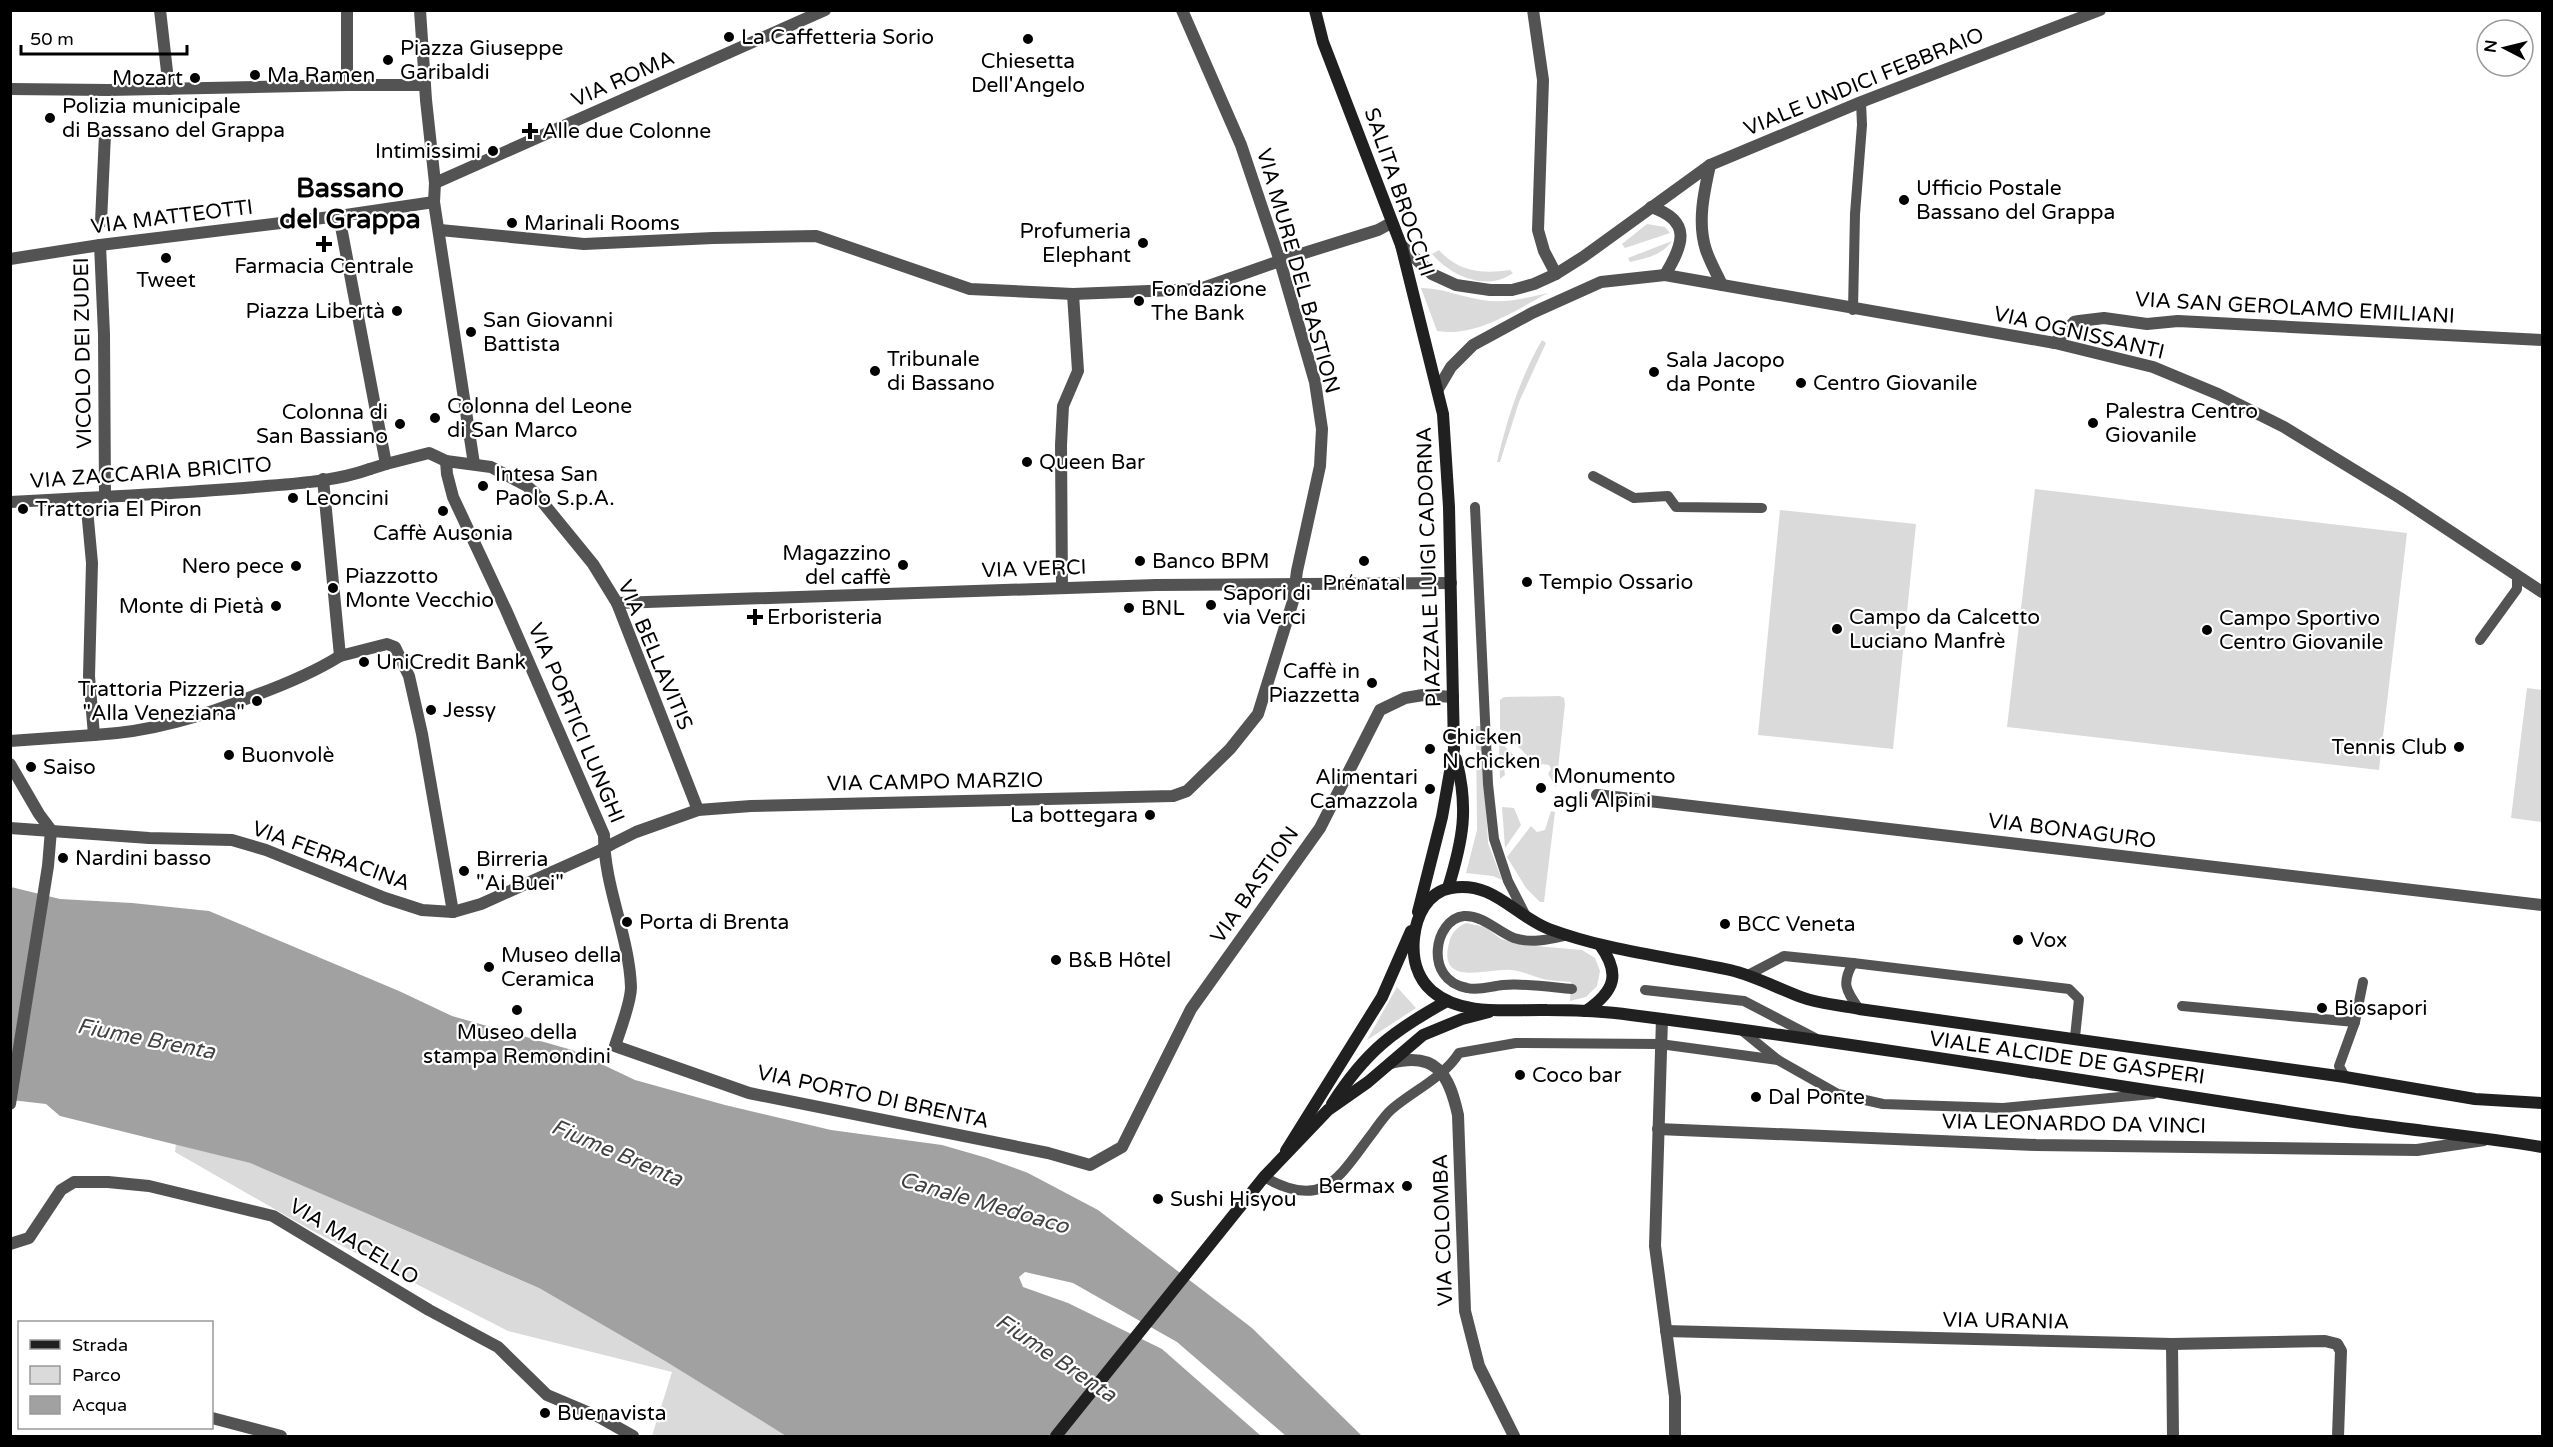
<svg xmlns="http://www.w3.org/2000/svg" width="2553" height="1447" viewBox="0 0 2553 1447" font-family="'Varela Round',sans-serif">
  <rect width="100%" height="100%" fill="#fff"/>
  <g fill="#dadada">
    <polygon points="1647,224 1665,227 1670,233 1625,248 1622,244"/>
    <path d="M1672,241C1661,256 1647,258 1630,262L1628,258Z"/>
    <path d="M1439,250C1458,272 1482,274 1510,270L1513,273C1487,292 1451,276 1432,254Z"/>
    <path d="M1421,288C1443,288 1461,297 1482,300C1504,304 1526,298 1548,293C1516,310 1475,338 1437,331Z"/>
    <path d="M1542,340L1546,343L1519,402L1500,462H1497C1507,419 1520,378 1542,340Z"/>
    <polygon points="2035,489 2407,533 2379,770 2007,727"/>
    <polygon points="1780,510 1916,524 1893,749 1758,735"/>
    <polygon points="2527,688 2542,690 2542,822 2511,818"/>
    <polygon points="1560,696 1564,698 1565,704 1556,787 1548,774 1551,769 1549,765 1542,764 1539,767 1500,729 1500,700 1504,697"/>
    <polygon points="1476,726 1482,726 1488,843 1502,880 1493,876 1466,873 1477,830"/>
    <polygon points="1499,741 1523,764 1519,766 1510,761 1504,768 1505,775 1500,779"/>
    <polygon points="1502,807 1514,808 1521,825 1505,848"/>
    <polygon points="1551,811 1555,812 1544,902 1540,902 1526,888 1507,857 1531,826 1537,832 1545,830"/>
    <path d="M1466,923L1485,927L1501,939L1523,945L1582,950L1595,958L1600,971L1597,986L1586,997L1570,1001L1571,982C1562,981 1552,981 1543,979C1532,976 1522,971 1511,970C1491,967 1437,989 1449,943C1451,933 1457,927 1466,923Z"/>
    <polygon points="1397,987 1416,1008 1367,1040"/>
    <polygon points="176,1144 250,1163 539,1288 665,1361 786,1436 652,1436 672,1372 508,1331 311,1230 175,1152"/>
  </g>
  <polygon fill="#a1a1a1" points="11,887 60,899 132,903 209,911 399,991 452,1016 572,1050 635,1080 725,1105 831,1130 942,1145 987,1158 1028,1173 1098,1210 1252,1328 1362,1436 1286,1436 1177,1342 1073,1283 1025,1272 1019,1277 1023,1287 1068,1303 1162,1349 1261,1436 786,1436 665,1361 539,1288 250,1163 60,1116 46,1104 11,1100"/>
  <g fill="none" stroke-linecap="round" stroke-linejoin="round">
    <g stroke="#535353" stroke-width="10">
      <polyline points="1853,310 1855,214 1862,125 1861,102"/>
      <polyline points="1593,476 1634,498 1668,496 1676,507 1762,508"/>
      <polyline points="1475,507 1488,784 1494,839 1508,881 1527,918"/>
      <polyline points="2480,640 2517,589 2517,576"/>
      <path d="M1568,935C1550,939 1532,944 1514,938C1498,932 1483,915 1464,916C1434,919 1423,980 1467,988C1480,991 1491,986 1503,985C1525,983 1550,987 1572,989"/>
      <polyline points="1748,975 1784,956 1853,963"/>
      <polyline points="1645,990 1744,1001 1815,1038"/>
      <polyline points="2182,1006 2355,1022"/>
      <path d="M1859,1009C1846,990 1841,984 1853,963L2069,989L2079,999L2075,1037"/>
      <polyline points="1740,1029 1778,1060 1838,1094 1883,1104 2003,1108 2153,1094"/>
      <polyline points="2345,1077 2339,1066 2355,1022 2363,982"/>
      <path d="M1264,1177C1325,1212 1339,1176 1374,1131C1379,1124 1385,1115 1392,1109C1413,1091 1444,1077 1459,1053L1516,1043L1660,1044L1778,1060"/>
    </g>
    <g stroke="#535353" stroke-width="12">
      <polyline points="420,10 426,100 435,183 434,202"/>
      <polyline points="347,85 425,85"/>
      <polyline points="435,183 825,10"/>
      <polyline points="339,216 386,464 370,469"/>
      <polyline points="101,222 105,134"/>
      <polyline points="100,245 104,334 105,497"/>
      <path d="M94,735C152,732 203,716 256,695C286,684 313,673 340,656"/>
      <polyline points="10,1104 48,866 51,830"/>
    </g>
    <g stroke="#535353" stroke-width="12">
      <polyline points="160,10 169,89"/>
      <polyline points="1533,10 1543,80 1538,230 1544,251 1556,274"/>
      <polyline points="10,89 108,90 347,85 347,10"/>
      <path d="M1710,165C1704,192 1697,223 1706,250C1710,262 1717,274 1722,285"/>
      <path d="M1651,207C1693,221 1683,245 1665,275"/>
      <polyline points="440,230 584,244 713,238 816,236 970,289 1073,294 1200,289 1288,258 1378,230 1391,223"/>
      <polyline points="10,259 100,245 339,216 434,202 474,464"/>
      <polyline points="2055,343 2074,322 2079,321 2104,318 2147,324 2178,321 2542,340"/>
      <polyline points="1438,389 1451,367 1473,345 1532,313 1601,282 1665,275 2055,343 2153,367 2218,394 2284,427 2400,498 2542,592"/>
      <path d="M446,461L447,474L453,497L506,610L604,835C604,887 629,935 631,987C631,1003 620,1030 615,1046L749,1093L1048,1153L1090,1165L1122,1147L1191,1009L1320,828L1380,710L1405,698L1423,695L1453,697"/>
      <polyline points="386,464 429,453 446,461 491,467 527,486 535,493 593,564 617,603 698,810"/>
      <polyline points="323,479 340,656 387,644 395,647 409,676 422,734 453,912"/>
      <path d="M10,502C88,498 166,494 244,488C285,484 331,483 370,469"/>
      <polyline points="1062,588 1061,445 1063,406 1078,371 1073,294"/>
      <polyline points="617,603 1156,585 1451,583"/>
      <polyline points="10,741 94,735 89,676 92,563 86,498"/>
      <polyline points="10,764 39,814 51,830"/>
      <polyline points="1597,795 2542,905"/>
      <polyline points="10,828 149,838 232,840 266,850 385,898 422,910 453,912 481,904 597,852"/>
      <polyline points="610,845 636,832 698,810 751,806 1173,796 1187,791 1230,749 1258,714 1293,601 1297,571 1320,466 1322,429 1315,382 1280,261 1241,145 1182,10"/>
      <polyline points="1662,1019 1655,1246 1675,1397 1675,1436"/>
      <path d="M1391,1063C1437,1051 1449,1075 1458,1115L1465,1311L1479,1366L1514,1436"/>
      <polyline points="1658,1129 2036,1145 2417,1150 2484,1140"/>
      <polyline points="10,1244 29,1238 61,1190 74,1182 108,1182 149,1186 273,1216 429,1310 498,1347 547,1395 599,1417 633,1436"/>
      <polyline points="1666,1331 2172,1344 2325,1341 2337,1344 2341,1351 2338,1436"/>
      <polyline points="2172,1344 2173,1436"/>
      <polyline points="212,1418 281,1436"/>
    </g>
    <polyline stroke="#535353" stroke-width="12" points="1401,245 1432,274 1456,285 1490,290 1512,290 1534,284 1556,274 1583,257 1710,165 1861,102 2100,10"/>
    <g stroke="#202020" stroke-width="12">
      <polyline points="1315,10 1323,42 1401,245 1443,414 1449,507 1454,749 1442,817 1418,912"/>
      <path d="M1448,888C1463,840 1469,808 1456,759"/>
      <path d="M1586,1011C1615,991 1621,974 1600,945"/>
      <path d="M2542,1103L2475,1099L2345,1077L1859,1009C1840,1005 1819,1004 1801,997C1777,988 1755,976 1730,970C1669,957 1608,951 1549,929C1515,916 1492,880 1451,888C1427,892 1416,917 1414,938C1412,958 1417,978 1432,991C1462,1017 1510,1009 1547,1010C1575,1010 1603,1011 1631,1015C1868,1045 2105,1084 2341,1120C2408,1130 2476,1136 2542,1147"/>
      <path d="M1332,1104C1366,1051 1393,1031 1447,1001"/>
      <polyline points="1286,1151 1382,997 1411,931"/>
      <polyline points="1056,1436 1264,1177 1328,1110 1368,1082 1423,1035 1462,1019 1489,1012"/>
    </g>
    <polyline stroke="#535353" stroke-width="12" points="597,852 610,845"/>
  </g>
  <g fill="#000" stroke="#fff" stroke-width="2">
    <circle cx="729" cy="37" r="6"/>
    <circle cx="1028" cy="39" r="6"/>
    <circle cx="388" cy="60" r="6"/>
    <circle cx="255" cy="75" r="6"/>
    <circle cx="195" cy="78" r="6"/>
    <circle cx="50" cy="118" r="6"/>
    <path d="M527 122h6v6h6v6h-6v6h-6v-6h-6v-6h6z"/>
    <circle cx="493" cy="151" r="6"/>
    <circle cx="1904" cy="200" r="6"/>
    <circle cx="512" cy="223" r="6"/>
    <circle cx="1143" cy="243" r="6"/>
    <path d="M321 235h6v6h6v6h-6v6h-6v-6h-6v-6h6z"/>
    <circle cx="166" cy="258" r="6"/>
    <circle cx="1139" cy="301" r="6"/>
    <circle cx="397" cy="311" r="6"/>
    <circle cx="471" cy="332" r="6"/>
    <circle cx="875" cy="371" r="6"/>
    <circle cx="1654" cy="372" r="6"/>
    <circle cx="1801" cy="383" r="6"/>
    <circle cx="435" cy="418" r="6"/>
    <circle cx="2093" cy="423" r="6"/>
    <circle cx="400" cy="424" r="6"/>
    <circle cx="1027" cy="462" r="6"/>
    <circle cx="483" cy="486" r="6"/>
    <circle cx="293" cy="498" r="6"/>
    <circle cx="23" cy="509" r="6"/>
    <circle cx="443" cy="511" r="6"/>
    <circle cx="1140" cy="561" r="6"/>
    <circle cx="1364" cy="561" r="6"/>
    <circle cx="903" cy="565" r="6"/>
    <circle cx="296" cy="566" r="6"/>
    <circle cx="1527" cy="582" r="6"/>
    <circle cx="333" cy="588" r="6"/>
    <circle cx="1211" cy="605" r="6"/>
    <circle cx="276" cy="606" r="6"/>
    <circle cx="1129" cy="608" r="6"/>
    <path d="M752 608h6v6h6v6h-6v6h-6v-6h-6v-6h6z"/>
    <circle cx="1837" cy="629" r="6"/>
    <circle cx="2207" cy="630" r="6"/>
    <circle cx="364" cy="662" r="6"/>
    <circle cx="1372" cy="683" r="6"/>
    <circle cx="257" cy="701" r="6"/>
    <circle cx="431" cy="710" r="6"/>
    <circle cx="2459" cy="747" r="6"/>
    <circle cx="1430" cy="749" r="6"/>
    <circle cx="229" cy="755" r="6"/>
    <circle cx="31" cy="767" r="6"/>
    <circle cx="1541" cy="788" r="6"/>
    <circle cx="1430" cy="789" r="6"/>
    <circle cx="1150" cy="815" r="6"/>
    <circle cx="63" cy="858" r="6"/>
    <circle cx="464" cy="871" r="6"/>
    <circle cx="627" cy="922" r="6"/>
    <circle cx="1725" cy="924" r="6"/>
    <circle cx="2018" cy="940" r="6"/>
    <circle cx="1056" cy="960" r="6"/>
    <circle cx="489" cy="967" r="6"/>
    <circle cx="2322" cy="1008" r="6"/>
    <circle cx="517" cy="1010" r="6"/>
    <circle cx="1520" cy="1075" r="6"/>
    <circle cx="1756" cy="1097" r="6"/>
    <circle cx="1407" cy="1186" r="6"/>
    <circle cx="1158" cy="1199" r="6"/>
    <circle cx="545" cy="1413" r="6"/>
  </g>
  <g text-anchor="middle" dominant-baseline="central" stroke-width="4.5" stroke-linejoin="round" paint-order="stroke">
    <g font-size="21" fill="#000" stroke="#fff" text-anchor="start">
      <text x="741" y="37">La Caffetteria Sorio</text>
      <text x="400" y="48">Piazza Giuseppe<tspan x="400" dy="24">Garibaldi</tspan></text>
      <text x="1028" y="61" text-anchor="middle">Chiesetta<tspan x="1028" dy="24">Dell'Angelo</tspan></text>
      <text x="267" y="75">Ma Ramen</text>
      <text x="183" y="78" text-anchor="end">Mozart</text>
      <text x="62" y="106">Polizia municipale<tspan x="62" dy="24">di Bassano del Grappa</tspan></text>
      <text x="542" y="131">Alle due Colonne</text>
      <text x="481" y="151" text-anchor="end">Intimissimi</text>
      <text x="1916" y="188">Ufficio Postale<tspan x="1916" dy="24">Bassano del Grappa</tspan></text>
      <text x="524" y="223">Marinali Rooms</text>
      <text x="1131" y="231" text-anchor="end">Profumeria<tspan x="1131" dy="24">Elephant</tspan></text>
      <text x="324" y="266" text-anchor="middle">Farmacia Centrale</text>
      <text x="166" y="280" text-anchor="middle">Tweet</text>
      <text x="1151" y="289">Fondazione<tspan x="1151" dy="24">The Bank</tspan></text>
      <text x="385" y="311" text-anchor="end">Piazza Libertà</text>
      <text x="483" y="320">San Giovanni<tspan x="483" dy="24">Battista</tspan></text>
      <text x="887" y="359">Tribunale<tspan x="887" dy="24">di Bassano</tspan></text>
      <text x="1666" y="360">Sala Jacopo<tspan x="1666" dy="24">da Ponte</tspan></text>
      <text x="1813" y="383">Centro Giovanile</text>
      <text x="447" y="406">Colonna del Leone<tspan x="447" dy="24">di San Marco</tspan></text>
      <text x="2105" y="411">Palestra Centro<tspan x="2105" dy="24">Giovanile</tspan></text>
      <text x="388" y="412" text-anchor="end">Colonna di<tspan x="388" dy="24">San Bassiano</tspan></text>
      <text x="1039" y="462">Queen Bar</text>
      <text x="495" y="474">Intesa San<tspan x="495" dy="24">Paolo S.p.A.</tspan></text>
      <text x="305" y="498">Leoncini</text>
      <text x="35" y="509">Trattoria El Piron</text>
      <text x="443" y="533" text-anchor="middle">Caffè Ausonia</text>
      <text x="891" y="553" text-anchor="end">Magazzino<tspan x="891" dy="24">del caffè</tspan></text>
      <text x="1152" y="561">Banco BPM</text>
      <text x="284" y="566" text-anchor="end">Nero pece</text>
      <text x="345" y="576">Piazzotto<tspan x="345" dy="24">Monte Vecchio</tspan></text>
      <text x="1539" y="582">Tempio Ossario</text>
      <text x="1364" y="583" text-anchor="middle">Prénatal</text>
      <text x="1223" y="593">Sapori di<tspan x="1223" dy="24">via Verci</tspan></text>
      <text x="264" y="606" text-anchor="end">Monte di Pietà</text>
      <text x="1141" y="608">BNL</text>
      <text x="767" y="617">Erboristeria</text>
      <text x="1849" y="617">Campo da Calcetto<tspan x="1849" dy="24">Luciano Manfrè</tspan></text>
      <text x="2219" y="618">Campo Sportivo<tspan x="2219" dy="24">Centro Giovanile</tspan></text>
      <text x="376" y="662">UniCredit Bank</text>
      <text x="1360" y="671" text-anchor="end">Caffè in<tspan x="1360" dy="24">Piazzetta</tspan></text>
      <text x="245" y="689" text-anchor="end">Trattoria Pizzeria<tspan x="245" dy="24">"Alla Veneziana"</tspan></text>
      <text x="443" y="710">Jessy</text>
      <text x="1442" y="737">Chicken<tspan x="1442" dy="24">N chicken</tspan></text>
      <text x="2447" y="747" text-anchor="end">Tennis Club</text>
      <text x="241" y="755">Buonvolè</text>
      <text x="43" y="767">Saiso</text>
      <text x="1553" y="776">Monumento<tspan x="1553" dy="24">agli Alpini</tspan></text>
      <text x="1418" y="777" text-anchor="end">Alimentari<tspan x="1418" dy="24">Camazzola</tspan></text>
      <text x="1138" y="815" text-anchor="end">La bottegara</text>
      <text x="75" y="858">Nardini basso</text>
      <text x="476" y="859">Birreria<tspan x="476" dy="24">"Ai Buei"</tspan></text>
      <text x="639" y="922">Porta di Brenta</text>
      <text x="1737" y="924">BCC Veneta</text>
      <text x="2030" y="940">Vox</text>
      <text x="501" y="955">Museo della<tspan x="501" dy="24">Ceramica</tspan></text>
      <text x="1068" y="960">B&amp;B Hôtel</text>
      <text x="2334" y="1008">Biosapori</text>
      <text x="517" y="1032" text-anchor="middle">Museo della<tspan x="517" dy="24">stampa Remondini</tspan></text>
      <text x="1532" y="1075">Coco bar</text>
      <text x="1768" y="1097">Dal Ponte</text>
      <text x="1395" y="1186" text-anchor="end">Bermax</text>
      <text x="1170" y="1199">Sushi Hisyou</text>
      <text x="557" y="1413">Buenavista</text>
    </g>
    <g font-size="21" fill="#000" stroke="#fff">
      <text transform="translate(623 79) rotate(-24)">VIA ROMA</text>
      <text transform="translate(1864 82) rotate(-22)">VIALE UNDICI FEBBRAIO</text>
      <text transform="translate(1399 192) rotate(71)">SALITA BROCCHI</text>
      <text transform="translate(172 217) rotate(-7)">VIA MATTEOTTI</text>
      <text transform="translate(1298 271) rotate(74)">VIA MURE DEL BASTION</text>
      <text transform="translate(2295 308) rotate(3)">VIA SAN GEROLAMO EMILIANI</text>
      <text transform="translate(2079 333) rotate(13)">VIA OGNISSANTI</text>
      <text transform="translate(83 353) rotate(-91)">VICOLO DEI ZUDEI</text>
      <text transform="translate(151 473) rotate(-4)">VIA ZACCARIA BRICITO</text>
      <text transform="translate(1429 567) rotate(-92)">PIAZZALE LUIGI CADORNA</text>
      <text transform="translate(1034 569) rotate(-2)">VIA VERCI</text>
      <text transform="translate(655 655) rotate(67)">VIA BELLAVITIS</text>
      <text transform="translate(576 723) rotate(67)">VIA PORTICI LUNGHI</text>
      <text transform="translate(935 782) rotate(-1)">VIA CAMPO MARZIO</text>
      <text transform="translate(2072 831) rotate(7)">VIA BONAGURO</text>
      <text transform="translate(331 856) rotate(20)">VIA FERRACINA</text>
      <text transform="translate(1255 885) rotate(-55)">VIA BASTION</text>
      <text transform="translate(2067 1058) rotate(8)">VIALE ALCIDE DE GASPERI</text>
      <text transform="translate(873 1097) rotate(12)">VIA PORTO DI BRENTA</text>
      <text transform="translate(2074 1124) rotate(1)">VIA LEONARDO DA VINCI</text>
      <text transform="translate(1443 1230) rotate(-92)">VIA COLOMBA</text>
      <text transform="translate(354 1242) rotate(31)">VIA MACELLO</text>
      <text transform="translate(2006 1321) rotate(1)">VIA URANIA</text>
    </g>
    <g font-size="22" font-style="italic" fill="#424242" stroke="#fff">
      <text transform="translate(146 1039) rotate(11)">Fiume Brenta</text>
      <text transform="translate(617 1153) rotate(23)">Fiume Brenta</text>
      <text transform="translate(984 1203) rotate(16)">Canale Medoaco</text>
      <text transform="translate(1056 1358) rotate(34)">Fiume Brenta</text>
    </g>
    <g font-size="27" font-weight="bold" fill="#000" stroke="#fff">
      <text x="350" y="188">Bassano<tspan x="350" dy="31">del Grappa</tspan></text>
    </g>
  </g>
  <rect width="2553" height="1447" fill="none" stroke="#000000" stroke-width="24"/>
  <rect x="18" y="1321" width="195" height="108" fill="#ffffff" stroke="#999999" stroke-width="1.5"/>
  <rect x="30" y="1340" width="30" height="9" fill="#202020" stroke="#999999" stroke-width="1.5"/>
  <text x="72" y="1351" font-size="18" fill="#000000">Strada</text>
  <rect x="30" y="1366" width="30" height="18" fill="#dadada" stroke="#999999" stroke-width="1.5"/>
  <text x="72" y="1381" font-size="18" fill="#000000">Parco</text>
  <rect x="30" y="1396" width="30" height="18" fill="#a1a1a1" stroke="#999999" stroke-width="1.5"/>
  <text x="72" y="1411" font-size="18" fill="#000000">Acqua</text>
  <g transform="translate(2505 48) rotate(277)"><circle r="28" fill="#ffffff" stroke="#999999" stroke-width="1.5"/>
  <path d="M0-4.5L10 22L0 15L-10 22Z" fill="#000000"/>
  <text y="-9" font-size="16" font-weight="bold" text-anchor="middle" fill="#000000">N</text>
  </g>
  <path d="M21 45v9h166v-9" fill="none" stroke="#000000" stroke-width="3"/>
  <text x="30" y="45" font-size="18" fill="#000000" stroke="#ffffff" stroke-width="4.5" paint-order="stroke">50 m</text>
</svg>
